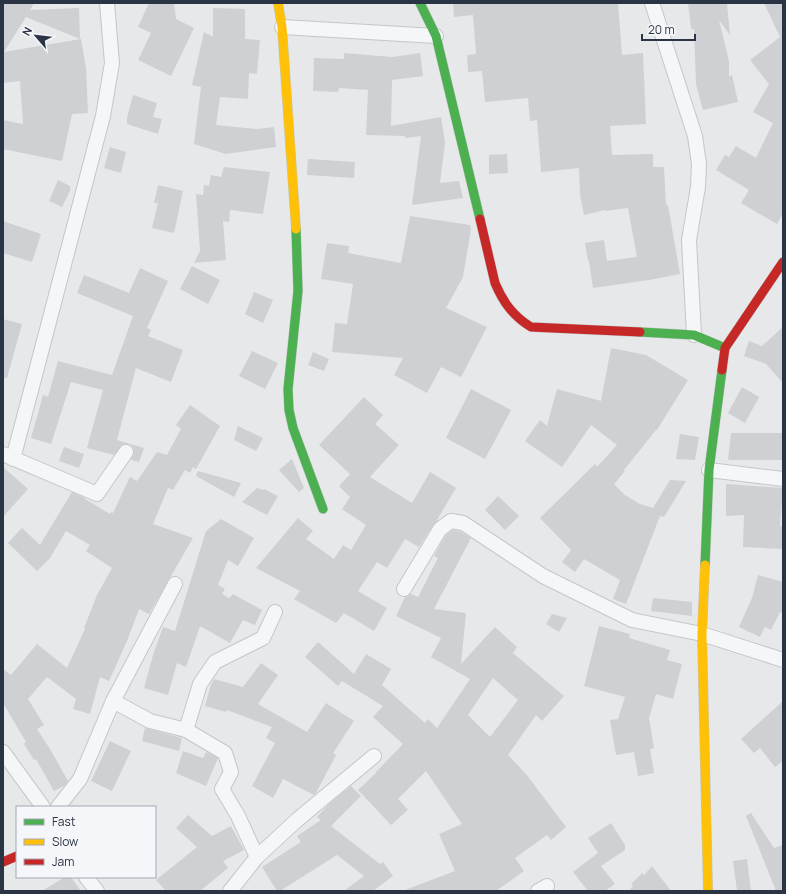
<svg xmlns="http://www.w3.org/2000/svg" width="786" height="894" viewBox="0 0 786 894" font-family="Manrope,sans-serif">
  <rect width="100%" height="100%" fill="#e6e8ea"/>
  <g fill="#ced0d3" fill-rule="evenodd">
    <polygon points="3,3 34,3 30,10 79,8 80,39 26,17 4,52 81,39 86,68 88,113 72,114 62,161 3,149 3,120 23,124 20,81 3,83"/>
    <polygon points="149,3 174,3 176,19 194,28 171,76 138,60 151,33 138,27"/>
    <polygon points="453,3 618,3 622,55 643,53 646,124 610,126 612,155 653,154 653,167 664,167 666,205 668,205 680,274 649,280 593,288 589,261 588,261 585,243 604,240 607,261 637,257 628,208 605,211 605,210 584,215 580,195 579,168 541,172 537,120 530,121 528,98 485,102 482,71 468,72 467,55 476,54 473,15 454,17"/>
    <polygon points="688,3 727,3 730,35 719,20 729,61 729,77 732,75 738,102 703,110 696,84 694,29 691,29"/>
    <polygon points="764,3 783,3 783,213 777,224 741,203 749,190 716,170 725,155 729,157 736,146 756,158 773,123 753,112 769,84 750,60 780,37"/>
    <polygon points="213,8 245,9 245,39 260,40 257,74 249,73 248,99 220,97 216,125 257,129 274,127 276,147 226,154 194,144 201,87 192,85 204,32 213,37"/>
    <polygon points="344,53 392,57 420,53 423,76 392,80 391,126 441,117 445,143 440,183 459,181 463,198 412,205 421,136 405,138 405,136 366,135 368,90 339,88 338,92 313,91 314,58 344,59"/>
    <polygon points="133,95 157,103 153,117 162,119 158,134 127,124 127,118"/>
    <polygon points="110,147 126,152 121,173 104,168"/>
    <polygon points="507,154 508,173 489,174 489,155"/>
    <polygon points="308,159 355,162 354,178 307,175"/>
    <polygon points="224,167 270,172 263,214 230,210 229,222 223,221 226,260 194,263 200,251 196,194 203,195 204,185 209,186 211,175 221,177"/>
    <polygon points="58,180 70,186 70,191 62,207 49,201"/>
    <polygon points="158,185 183,191 174,233 152,228 158,203 154,203"/>
    <polygon points="410,216 470,225 471,229 463,277 446,308 487,327 461,377 441,367 427,393 394,375 403,358 332,352 335,323 347,324 353,284 321,279 327,243 349,246 348,253 401,263"/>
    <polygon points="3,221 41,234 32,262 3,253"/>
    <polygon points="192,266 220,280 208,304 180,289"/>
    <polygon points="140,268 168,281 147,328 151,330 148,336 183,350 171,382 136,368 117,440 144,448 139,462 131,460 134,453 134,449 131,445 127,444 122,445 114,455 87,448 103,390 71,382 51,444 31,438 43,395 48,397 58,361 112,375 133,316 77,293 84,275 129,293"/>
    <polygon points="254,292 273,300 263,323 245,314"/>
    <polygon points="3,319 22,324 7,378 3,378"/>
    <polygon points="783,327 783,383 766,364 744,356 749,341 762,346"/>
    <polygon points="611,348 646,355 688,380 657,430 656,430 624,470 625,471 614,484 625,495 640,504 653,508 670,480 686,481 664,517 660,516 626,604 613,599 620,580 584,559 575,572 562,562 571,550 540,518 595,464 597,467 617,445 591,425 562,467 525,441 540,420 547,426 557,389 601,401"/>
    <polygon points="252,351 278,363 265,389 239,376"/>
    <polygon points="313,352 329,359 324,371 308,365"/>
    <polygon points="742,387 759,397 745,423 728,413"/>
    <polygon points="471,389 511,410 485,459 446,438"/>
    <polygon points="364,397 383,415 375,424 399,445 370,477 412,503 430,472 456,488 437,520 438,520 433,525 419,547 405,539 387,568 377,562 358,591 387,608 374,631 344,613 336,623 294,599 300,591 256,568 298,518 313,531 306,539 334,559 343,545 351,550 366,525 342,509 350,497 339,486 350,474 319,445"/>
    <polygon points="190,405 220,426 196,469 193,467 190,473 185,470 173,490 168,488 153,524 193,538 149,614 139,609 127,641 109,681 100,677 90,714 73,709 76,699 47,677 28,699 44,725 37,729 50,749 68,781 64,786 54,791 36,759 34,760 24,744 26,742 3,703 3,669 11,675 37,644 67,668 85,629 84,628 97,595 112,568 86,551 90,545 66,531 50,558 37,571 8,543 22,528 40,545 72,492 85,498 85,499 110,514 111,512 113,513 130,477 137,481 157,452 167,455 181,429 176,425"/>
    <polygon points="238,426 263,438 256,451 234,440"/>
    <polygon points="731,433 783,433 783,460 728,460"/>
    <polygon points="680,434 699,437 695,460 676,459"/>
    <polygon points="64,447 84,454 79,468 59,461"/>
    <polygon points="292,459 304,488 299,492 279,470"/>
    <polygon points="3,467 28,489 3,517"/>
    <polygon points="198,471 241,483 234,497 196,476"/>
    <polygon points="726,484 783,488 780,526 783,526 783,549 743,547 744,515 726,516"/>
    <polygon points="257,488 264,490 264,489 278,496 267,515 242,502"/>
    <polygon points="498,496 519,516 505,530 485,510"/>
    <polygon points="221,519 254,538 238,566 228,560 218,585 225,589 222,594 229,598 233,594 262,610 255,625 243,620 230,643 200,626 186,667 177,663 168,695 144,688 153,655 163,627 175,631 206,531"/>
    <path d="M453,530L459,531L471,538L434,609L466,613L461,664L495,627L517,647L513,653L564,696L542,721L536,715L508,755L526,774L566,827L551,840L547,835L515,858L524,871L496,891H405V890L455,871L439,834L462,824L426,771L398,799L408,810L391,825L358,790L376,773V772L403,744L373,717L383,706L342,681L338,686L305,657L318,642L354,674L366,654L391,669L382,685L425,723L428,719L437,728L470,679L431,657L441,638L396,616L405,597L411,594L418,597L438,558L434,556L446,535ZM493,678L518,700L490,737L468,715Z"/>
    <polygon points="758,575 783,582 783,613 780,612 771,630 765,627 760,637 739,627 752,598"/>
    <polygon points="653,598 692,602 692,616 651,611"/>
    <polygon points="552,614 567,618 559,632 546,624"/>
    <polygon points="599,626 630,634 629,638 670,650 667,660 682,664 673,699 656,694 649,718 654,748 650,749 654,773 638,776 634,752 616,755 610,720 618,719 625,697 584,686"/>
    <polygon points="261,663 278,675 258,704 307,732 326,703 354,721 333,753 336,755 316,793 314,795 283,779 273,798 252,786 275,743 266,738 272,727 227,710 226,712 205,706 211,684 214,679 243,687"/>
    <polygon points="783,701 783,761 775,767 760,748 754,753 741,739"/>
    <polygon points="145,728 182,738 179,751 142,741"/>
    <polygon points="110,741 131,751 112,791 91,781"/>
    <polygon points="183,751 203,758 206,752 218,758 206,786 176,773"/>
    <polygon points="351,786 361,796 331,826 380,864 383,862 393,876 373,891 344,891 364,876 337,855 280,891 277,891 262,867 301,842 297,836 321,820 317,817 330,803"/>
    <polygon points="751,813 774,848 783,845 783,891 776,891 746,816"/>
    <polygon points="188,815 212,836 231,826 244,850 223,861 228,868 200,891 166,891 156,880 197,847 176,828"/>
    <polygon points="611,823 625,845 625,850 601,866 615,884 605,891 588,891 573,872 598,853 588,838"/>
    <polygon points="747,859 751,891 737,891 733,861"/>
    <polygon points="652,866 671,891 629,891 633,886 631,884 642,873 644,875"/>
    <polygon points="65,877 71,877 81,891 42,891"/>
  </g>
  <g fill="none" stroke-linecap="round" stroke-linejoin="round">
    <g stroke="#c4c6c8" stroke-width="16">
      <g id="street">
        <polyline points="652,3 695,136 699,164 698,187 689,240 694,335"/>
        <polyline points="282,27 436,36"/>
        <polyline points="3,454 97,494 126,452"/>
        <polyline points="13,459 103,116 112,63 107,3"/>
        <polyline points="709,470 783,479"/>
        <polyline points="175,584 113,701 150,721 186,730 225,753 231,772 222,789 238,816 257,857"/>
        <polyline points="404,589 440,529 451,521 463,523 543,576 632,620 702,634 783,660"/>
        <polyline points="186,730 200,684 215,662 263,638 275,612"/>
        <polyline points="3,752 43,807"/>
        <polyline points="58,807 80,779 113,701"/>
        <polyline points="86,877 97,891"/>
        <polyline points="230,891 257,857 297,820 374,756"/>
        <polyline points="538,891 547,886"/>
      </g>
    </g>
    <g stroke="#c4c6c8" stroke-width="10">
      <g id="fast">
        <polyline points="420,3 436,36 480,219"/>
        <polyline points="296,229 298,291 288,389 289,410 293,428 323,509"/>
        <polyline points="640,332 694,335 725,348"/>
        <polyline points="705,565 709,470 722,370"/>
      </g>
    </g>
    <g stroke="#c4c6c8" stroke-width="10">
      <g id="slow">
        <polyline points="278,3 282,27 296,229"/>
        <polyline points="705,565 702,634 708,891"/>
      </g>
    </g>
    <g stroke="#c4c6c8" stroke-width="10">
      <g id="jam">
        <path d="M480,219L495,283C503,302 513,316 531,327L640,332"/>
        <polyline points="722,370 725,348 783,262"/>
        <polyline points="3,862 17,856"/>
      </g>
    </g>
    <use href="#street" stroke="#f5f6f7" stroke-width="14"/>
    <use href="#fast" stroke="#4caf50" stroke-width="9"/>
    <use href="#slow" stroke="#ffc107" stroke-width="9"/>
    <use href="#jam" stroke="#c62828" stroke-width="9"/>
  </g>
  <rect width="786" height="894" fill="none" stroke="#2b3445" stroke-width="8"/>
  <rect x="16" y="806" width="140" height="72" fill="#f4f6f9" stroke="#a4a8b1"/>
  <rect x="24" y="819" width="20" height="6" fill="#4caf50" stroke="#a4a8b1"/>
  <text x="52" y="826" font-size="12" fill="#2b3445">Fast</text>
  <rect x="24" y="839" width="20" height="6" fill="#ffc107" stroke="#a4a8b1"/>
  <text x="52" y="846" font-size="12" fill="#2b3445">Slow</text>
  <rect x="24" y="859" width="20" height="6" fill="#c62828" stroke="#a4a8b1"/>
  <text x="52" y="866" font-size="12" fill="#2b3445">Jam</text>
  <g transform="translate(36 36) rotate(298)" stroke="#f4f6f9" stroke-width="3" paint-order="stroke">
  <path d="M0-3L7 15L0 10L-7 15Z" fill="#2b3445"/>
  <text y="-6" font-size="11" font-weight="bold" text-anchor="middle" fill="#2b3445">N</text>
  </g>
  <path d="M642 34v6h53v-6" fill="none" stroke="#2b3445" stroke-width="2"/>
  <text x="648" y="34" font-size="12" fill="#2b3445" stroke="#f4f6f9" stroke-width="3" paint-order="stroke">20 m</text>
</svg>
